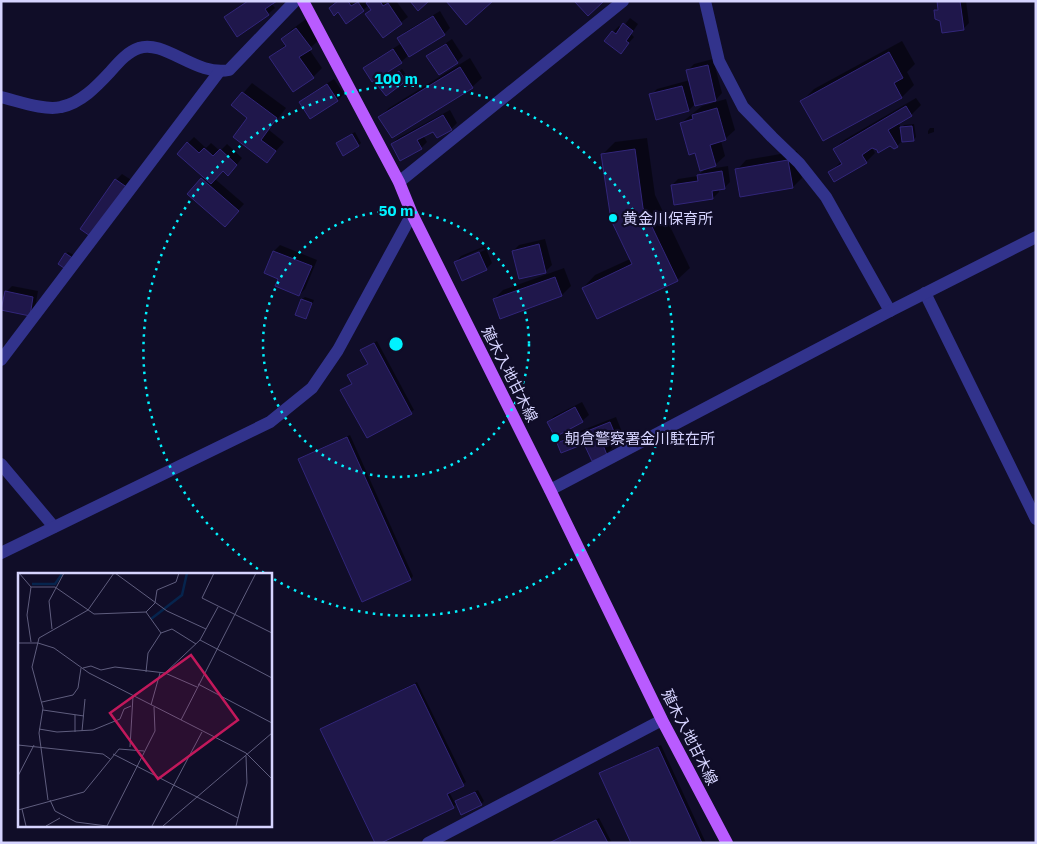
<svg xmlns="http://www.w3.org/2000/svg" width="1037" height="844" viewBox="0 0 1037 844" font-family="'IBM Plex Sans','Noto Sans JP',sans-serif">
  <rect width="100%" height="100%" fill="#100d28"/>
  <g fill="#0007" fill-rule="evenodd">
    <polygon points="247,1 275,1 272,4 275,8 268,14 225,18"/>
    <polygon points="337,1 367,1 368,3 370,1 396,1 408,17 383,36 367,14 372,9 369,5 363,10 338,10 330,8"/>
    <polygon points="938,1 966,1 969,23 963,29 941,20 935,11 939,7"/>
    <polygon points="440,11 450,28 444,34 409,55 401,62 365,68 371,62 402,43 399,38 405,32"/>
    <polygon points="630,18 638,24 631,34 634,37 621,52 613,32 619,26 622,28"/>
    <polygon points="306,19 320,39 309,49 322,68 313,77 271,57 286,44 282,39 291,30"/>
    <polygon points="452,39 463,56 457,62 428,57 434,51"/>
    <polygon points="902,41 915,64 907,72 914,85 902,97 823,140 802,101 814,89"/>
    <polygon points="470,58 482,78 472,87 392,137 380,117 389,108"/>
    <polygon points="713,59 722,93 713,103 712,100 696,103 689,110 651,95 657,89 690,80 688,70 694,64"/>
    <polygon points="402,69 408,77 386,94 383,84"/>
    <polygon points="334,79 344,94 338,100 310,117 301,102 307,96"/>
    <polygon points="252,83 286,108 269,130 284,142 267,161 249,117 233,105"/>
    <polygon points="916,98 921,105 911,115 898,122 901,128 904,125 914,124 916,137 913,140 902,141 897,146 891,145 877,149 872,147 875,153 866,162 830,172 842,161 834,149 844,140"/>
    <polygon points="726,99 735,130 725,139 721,141 725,156 715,165 709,167 709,169 728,166 730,182 724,188 719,189 719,192 713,198 675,204 672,185 678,179 698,176 706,168 681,123 702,106"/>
    <polygon points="450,110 457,123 451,129 433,130 423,135 427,142 421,148 392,144 398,138"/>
    <polygon points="930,128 934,128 934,132 928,134 928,131"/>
    <polygon points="355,132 361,143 359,145 337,143"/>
    <polygon points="194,137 206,148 211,143 220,151 227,144 242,158 234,168 223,169 215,179 244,204 230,219 189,194 205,176 188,143"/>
    <polygon points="647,138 655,195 690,268 677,280 583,288 595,275 630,259 602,155 615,142"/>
    <polygon points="797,151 802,178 793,187 737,170 746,160"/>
    <polygon points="122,174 133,181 98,230 116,180"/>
    <polygon points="545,239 552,265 545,272 513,251 519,245"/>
    <polygon points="280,245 317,260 305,289 299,295 280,278 265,273 274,251"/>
    <path d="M485,246L492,263L486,269L455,263L461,256ZM484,248L485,250L461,261V258Z"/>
    <polygon points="68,252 76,256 70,265 66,254"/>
    <polygon points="564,268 571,286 562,295 494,299 503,290"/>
    <polygon points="12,286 38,291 35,308 29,314 6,292"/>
    <polygon points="305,297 314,300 308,314 305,317 297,314 302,299"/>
    <polygon points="377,341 414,410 367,437 342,390 353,383 348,375 369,363 362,350"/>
    <polygon points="582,402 589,415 582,421 548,422 554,416"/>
    <polygon points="616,417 622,432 616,438 610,441 612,448 606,454 585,442 559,443 565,437"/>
    <polygon points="350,435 413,576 411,579 362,600 299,459 302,457"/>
    <polygon points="417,682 466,782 449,792 455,803 459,799 478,790 484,801 481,804 457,803 453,807 321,730"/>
    <polygon points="661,745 706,843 633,843 603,771"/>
    <polygon points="599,818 612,843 549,843"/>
  </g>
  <g fill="#1f174b" stroke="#32267a">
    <polygon points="248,1 277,1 265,9 269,15 237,37 224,17"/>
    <polygon points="338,1 348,1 351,6 358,2 364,11 346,24 338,12 334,16 329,8"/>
    <polygon points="369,1 380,1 383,6 388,3 402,24 383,38 365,14 371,10 366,3"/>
    <polygon points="410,1 429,1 418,11"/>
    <polygon points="446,1 493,1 466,25"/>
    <polygon points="574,1 602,1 603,2 588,16"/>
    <polygon points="937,1 960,1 964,30 942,33 940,21 935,19 934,10 938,10"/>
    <polygon points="433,16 445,35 409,57 397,38"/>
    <polygon points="623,23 633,31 626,41 629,43 621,54 604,41 612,31 616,34"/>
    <polygon points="296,28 312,49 299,57 314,78 293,92 269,57 286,46 281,39"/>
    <polygon points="446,44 458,63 439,75 426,56"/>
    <polygon points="393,49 402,63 372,82 363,68"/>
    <polygon points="889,52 903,78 894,83 902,98 823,141 800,101"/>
    <polygon points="708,65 716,101 695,106 686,70"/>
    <polygon points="460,67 473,88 392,138 378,117"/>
    <polygon points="399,71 406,81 386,96 378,86"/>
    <polygon points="327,84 338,101 310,119 299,102"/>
    <polygon points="682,86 689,111 656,120 649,94"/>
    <polygon points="242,92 277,118 261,140 276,151 267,163 233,137 247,118 231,105"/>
    <polygon points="906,106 912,116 888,130 898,147 894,149 890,146 878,153 877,150 872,148 862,155 867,163 834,182 828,172 842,164 833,149"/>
    <polygon points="717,108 726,140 710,145 716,166 700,171 695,153 689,155 680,123 693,119 692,115"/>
    <polygon points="443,115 452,130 437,138 433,132 417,140 422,149 400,161 391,144"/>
    <polygon points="912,126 914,141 902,142 900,127"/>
    <polygon points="352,134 359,146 343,156 336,143"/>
    <polygon points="187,142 199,153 204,148 213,156 220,149 237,165 228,176 223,171 211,184 177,154"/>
    <polygon points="635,149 643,208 678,281 597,319 582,288 632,264 611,220 601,154"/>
    <polygon points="788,160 793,188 740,197 735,169"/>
    <polygon points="722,171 725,189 712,191 713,199 674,205 671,185 698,181 697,175"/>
    <polygon points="201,178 239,211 225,227 187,194"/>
    <polygon points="115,179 128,188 93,238 80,229"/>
    <polygon points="539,244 546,273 519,279 512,251"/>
    <polygon points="273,251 312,266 299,296 275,286 278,279 264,273"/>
    <polygon points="479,252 487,270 462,281 454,262"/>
    <polygon points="65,253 74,259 67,270 58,264"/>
    <polygon points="555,277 562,296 500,319 493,299"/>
    <polygon points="5,291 33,297 30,316 1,310"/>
    <polygon points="301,299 312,303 306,319 295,315"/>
    <polygon points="374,343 412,414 367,438 340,390 352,384 347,375 368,364 360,350"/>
    <polygon points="575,407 583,422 555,437 547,422"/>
    <polygon points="610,422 617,439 603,445 607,455 592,461 584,444 561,453 557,443"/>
    <polygon points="347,437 411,580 362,602 298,459"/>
    <polygon points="415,684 464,786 447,794 454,808 381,843 375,843 320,729"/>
    <polygon points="658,747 702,843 631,843 599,773"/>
    <polygon points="475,792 482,805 461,815 455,801"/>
    <polygon points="596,820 608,843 549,843"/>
  </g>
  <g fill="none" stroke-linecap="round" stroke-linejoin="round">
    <g stroke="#32338c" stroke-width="12">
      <polyline points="705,1 719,61 743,107 772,137 799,163 826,197 890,311"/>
      <path d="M1,97C18,101 45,111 61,107C81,103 97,86 110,72C118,63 127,52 139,48C164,39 197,77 229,70L295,1"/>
      <polyline points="399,182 623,1"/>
      <polyline points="925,293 1036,519"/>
      <polyline points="1,360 219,72"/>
      <polyline points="1,464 54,527"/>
      <polyline points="550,490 890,311 1036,237"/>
      <polyline points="1,553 270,422 312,388 338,350 412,214"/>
      <polyline points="428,843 662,720"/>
    </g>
    <polyline stroke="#b95bff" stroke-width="12" points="303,1 399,182 412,214 550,490 662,720 727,843"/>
  </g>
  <g fill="none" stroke="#00f2ff" stroke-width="2.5" stroke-dasharray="2.5 5">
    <circle cx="396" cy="344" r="133"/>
    <path d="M264 573A265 265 0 1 1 272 578"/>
  </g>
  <g fill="#00f2ff" stroke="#100d28" stroke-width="2">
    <circle cx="613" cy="218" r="5"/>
    <circle cx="555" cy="438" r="5"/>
  </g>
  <g text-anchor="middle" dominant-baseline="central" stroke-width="4.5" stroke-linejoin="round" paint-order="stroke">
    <g font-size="15" fill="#d6d4ff" stroke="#100d28" text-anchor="start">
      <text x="623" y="218">黄金川保育所</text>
      <text x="565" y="438">朝倉警察署金川駐在所</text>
    </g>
    <g font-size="15" fill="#d6d4ff" stroke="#100d28">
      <text transform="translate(510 374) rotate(63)">殖木入地甘木線</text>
      <text transform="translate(690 737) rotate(63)">殖木入地甘木線</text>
    </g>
  </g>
  <g transform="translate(18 573)">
    <rect width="254" height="254" fill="#100d28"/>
    <path fill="none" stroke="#06244d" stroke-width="2.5" d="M14,11H37L44,1M133,46L164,22L169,0"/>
    <path fill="none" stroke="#5f5d7e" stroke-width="1" d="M1,0L13,14H37L76,41L128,39L137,30L139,17L158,9L161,0M97,0L149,38L188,56M196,0L184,25L254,60M13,14L9,42L13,69M128,39L143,60M34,56L31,28L46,0M182,67L254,105M0,70H20L36,75L71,100L228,180L254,206M65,95L73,93L83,97L97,94L147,100L179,114M128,99L130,80L143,60L154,56L178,71M147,100L182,67L200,34M180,111L254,150M24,129L55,122L60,115L63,95M133,132L142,100M25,137L66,143M163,147L238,0M21,156L39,159L75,157L102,146L106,136L113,133M64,158L67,126M57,159V142M0,172L85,181L92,186M112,174L115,123M95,181L220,245M0,203L16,172M30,227L21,160L25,135L14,94L21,65L70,37L96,0M32,227L37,238L58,249L89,253M4,236L8,253M0,237L66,219L101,176L126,178M28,253L42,245M89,253L137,158L136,134M134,253L184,159M145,253L254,160M218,253L229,210L228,183"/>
    <path fill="#c2185b" fill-opacity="0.15" stroke="#c2185b" stroke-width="2.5" d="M173,82L220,147L140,206L92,140Z"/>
    <rect width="254" height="254" fill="none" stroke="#d6d4ff" stroke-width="2.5"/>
  </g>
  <circle cx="396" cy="344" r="8" fill="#00f2ff" stroke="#100d28" stroke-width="2.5"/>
  <g font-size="15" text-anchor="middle" font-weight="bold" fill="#00f2ff" stroke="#100d28" stroke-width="4.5" stroke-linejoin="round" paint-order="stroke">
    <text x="396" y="84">100 m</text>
    <text x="396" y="216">50 m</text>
  </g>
  <rect width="1037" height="844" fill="none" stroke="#d6d4ff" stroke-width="5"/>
</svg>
